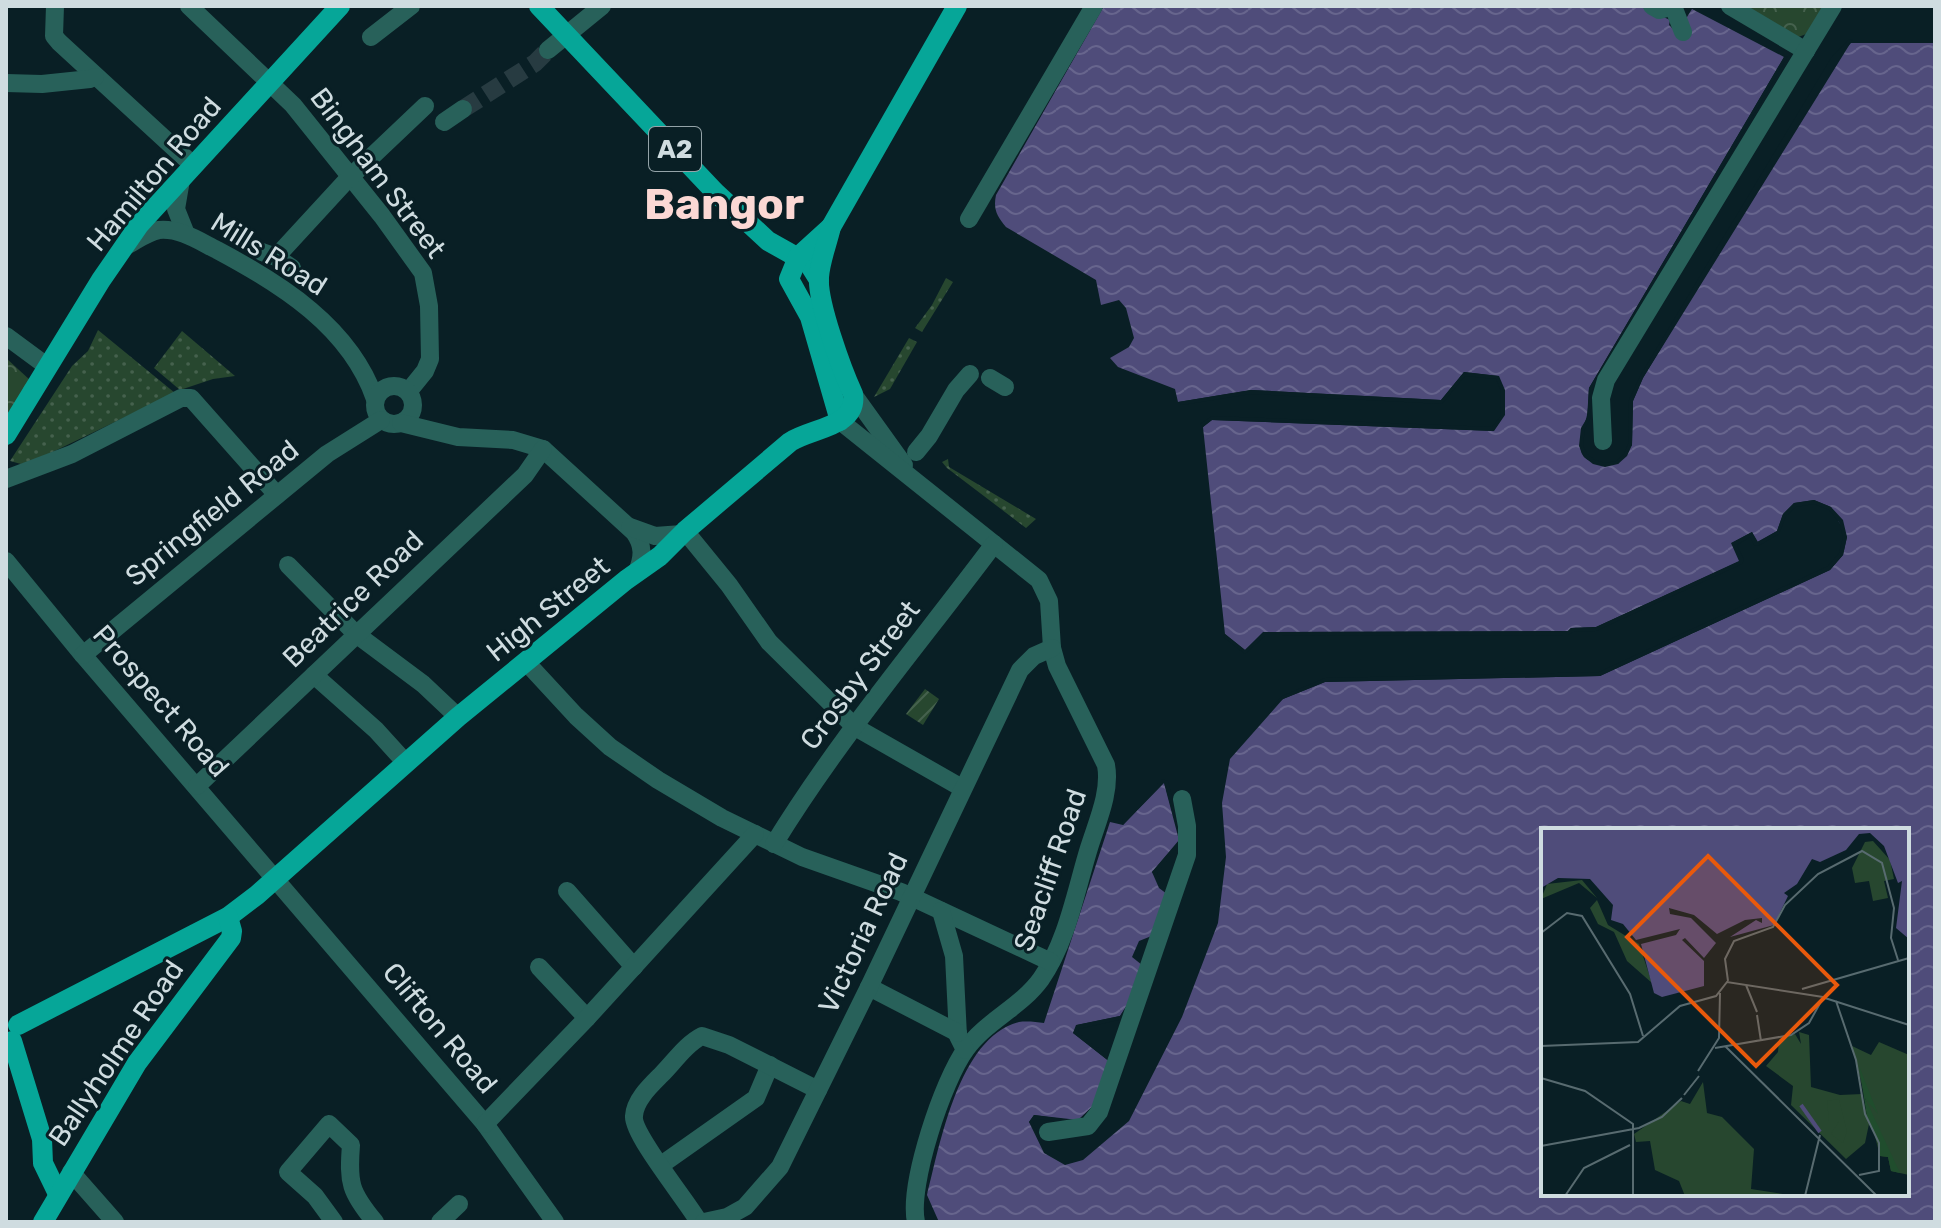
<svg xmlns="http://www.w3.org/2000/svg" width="1941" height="1228" viewBox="0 0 1941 1228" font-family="Rubik,sans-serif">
  <defs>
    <pattern id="grass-dots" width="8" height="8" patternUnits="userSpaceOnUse" patternTransform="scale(2)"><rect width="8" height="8" fill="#27472f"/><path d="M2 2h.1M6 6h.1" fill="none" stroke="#45614d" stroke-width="1.8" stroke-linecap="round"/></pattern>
    <pattern id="park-crowns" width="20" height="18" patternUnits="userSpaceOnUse" patternTransform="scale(2)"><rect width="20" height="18" fill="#27472f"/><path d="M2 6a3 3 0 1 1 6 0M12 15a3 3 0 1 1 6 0" fill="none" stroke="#45614d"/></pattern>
    <pattern id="garden-furrows" width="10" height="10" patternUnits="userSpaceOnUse" patternTransform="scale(2)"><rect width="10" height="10" fill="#27472f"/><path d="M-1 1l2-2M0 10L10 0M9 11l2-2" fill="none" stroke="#45614d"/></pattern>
    <pattern id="water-waves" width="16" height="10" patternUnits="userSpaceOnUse" patternTransform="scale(2)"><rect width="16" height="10" fill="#4f4c7a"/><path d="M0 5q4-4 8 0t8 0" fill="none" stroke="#67658d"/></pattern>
  </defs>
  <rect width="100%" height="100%" fill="#091f25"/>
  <g fill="url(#grass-dots)">
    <polygon points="946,278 953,282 922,332 915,328 932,305"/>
    <polygon points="98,330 175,393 36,460 21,464 10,461 72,366 88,351"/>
    <polygon points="182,331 235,376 213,379 180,390 154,368"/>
    <polygon points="909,338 917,342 890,389 874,397"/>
    <polygon points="948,459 949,467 1036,519 1026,528 947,468 942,462"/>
  </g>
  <g fill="url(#park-crowns)">
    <polygon points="1743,6 1825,6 1809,33 1793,39"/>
    <polygon points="6,358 31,381 6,423"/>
  </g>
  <polygon fill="url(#garden-furrows)" points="925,689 939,699 923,725 906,714"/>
  <path fill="url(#water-waves)" fill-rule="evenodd" d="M1104,6H1639L1670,20L1669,25L1677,33L1692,9L1784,57L1589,388C1588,397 1589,410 1586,419C1574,456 1579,464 1618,464L1632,445L1633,401L1643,378L1835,60L1851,43H1935V1222H939L927,1195C940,1144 959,1037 1019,1022C1027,1021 1036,1022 1044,1023L1110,822L1123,825L1164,782L1180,840L1152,872L1167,893L1154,935L1139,941L1132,957L1142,965L1129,1002L1120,1016L1077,1025L1073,1033L1110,1062L1096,1103L1078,1121L1034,1115L1029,1122L1044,1153L1065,1165L1083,1160L1129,1121L1182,1017L1218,923L1226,857L1222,803L1230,759L1283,699L1325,682L1600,676L1830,570L1843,555L1847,537L1831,507L1814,500L1794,503L1783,514L1777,531L1757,542L1752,532L1732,543L1740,561L1596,627L1571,628L1568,631L1264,632L1245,650L1225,634L1203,427L1212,420L1493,431C1508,414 1508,396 1498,376L1464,372L1441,400L1251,390L1178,402L1175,389L1118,367L1110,358L1129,347L1134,338L1126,308L1119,300L1101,305L1096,280L1006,227C997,216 993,209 996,195ZM1543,830H1907V1194H1543Z"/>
  <g fill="#091f25">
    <polygon points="1853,39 1643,378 1633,401 1632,445 1627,456 1618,464 1605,467 1593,464 1584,457 1579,446 1581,428 1587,418 1589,388 1784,57 1788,56 1593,389 1590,419 1585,429 1583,445 1587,454 1595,460 1605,463 1616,461 1624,454 1628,444 1629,400 1640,376 1831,58 1848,40"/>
    <polygon points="1464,372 1499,376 1505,390 1505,415 1494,431 1212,420 1203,427 1200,424 1212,416 1492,427 1500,417 1501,391 1496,379 1465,376 1442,404 1251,394 1182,405 1178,402 1251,390 1441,400"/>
    <polygon points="1814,500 1831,507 1843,520 1847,537 1843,555 1830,570 1600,676 1325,682 1283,699 1270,708 1282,696 1325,678 1599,672 1828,566 1839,553 1843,537 1839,522 1829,510 1814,504 1796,507 1786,516 1779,534 1758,546 1754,545 1750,537 1737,545 1744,560 1742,564 1596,631 1573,632 1568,635 1265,636 1245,654 1223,637 1225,634 1245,650 1263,632 1568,631 1571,628 1596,627 1739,561 1731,543 1752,532 1758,542 1777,531 1783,514 1794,503"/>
    <polygon points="1162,779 1168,781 1184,840 1157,873 1163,885 1170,891 1167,894 1159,888 1152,872 1179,840 1164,783 1123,825 1122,820"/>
    <polygon points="1129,1002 1123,1019 1079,1029 1078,1032 1112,1059 1099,1105 1079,1124 1036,1119 1033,1123 1040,1136 1029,1122 1034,1115 1078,1120 1096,1103 1110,1062 1073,1033 1076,1025 1120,1016"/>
  </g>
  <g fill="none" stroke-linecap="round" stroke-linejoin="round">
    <polyline stroke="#273b41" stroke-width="18" stroke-dasharray="18 9" stroke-linecap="butt" points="463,109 535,63 548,50"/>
    <g stroke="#28615a" stroke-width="18">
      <polyline points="55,6 54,36 59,42 194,166"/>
      <polyline points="189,6 293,105 382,216 423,273 429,306 430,359 425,371 408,392"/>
      <polyline points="1652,6 1659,10 1674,6"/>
      <polyline points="1673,6 1683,32"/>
      <polyline points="1730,6 1806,51"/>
      <polyline points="371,37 411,6"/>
      <polyline points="548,50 602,6"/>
      <polyline points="6,83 42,84 90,79 95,77"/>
      <polyline points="444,122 463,109"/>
      <polyline points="181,180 176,209 186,234"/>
      <polyline points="969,219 1094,6"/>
      <path d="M126,246C136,241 147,232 159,230C180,228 199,241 217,250C281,284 350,327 375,399"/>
      <polyline points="262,252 276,257 292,268"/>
      <polyline points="276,257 346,181 425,106"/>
      <polyline points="6,336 48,367"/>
      <polyline points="990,378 1005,387"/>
      <circle cx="394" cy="405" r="19"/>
      <polyline points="853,394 904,465"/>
      <path d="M840,421L1039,580L1049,601L1052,648L1057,666L1106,765C1111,792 1097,822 1089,848C1076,890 1067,942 1041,979C1021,1007 986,1021 966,1049C943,1080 908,1185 916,1222"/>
      <path d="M401,423L458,437L513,440L543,449L634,532C644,546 643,557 637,572"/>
      <polyline points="1603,441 1601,398 1606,380 1833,6"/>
      <polyline points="916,452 929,436 956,390 970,374"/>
      <polyline points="6,479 72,454 181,398 191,398 277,495"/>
      <polyline points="630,527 655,536 682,534"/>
      <polyline points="685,531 729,585 769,642 855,727 962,788"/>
      <polyline points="6,561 83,655 485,1124 555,1222"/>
      <polyline points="288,565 356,634 423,684 458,717"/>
      <polyline points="83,655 327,454 381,420"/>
      <polyline points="527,663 576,716 610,747 658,780 722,818 802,857 901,892 1051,962"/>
      <polyline points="314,675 376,730 406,763"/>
      <polyline points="197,786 525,475 543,449"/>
      <path d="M774,844C839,738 920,643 994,544"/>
      <polyline points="567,891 634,967"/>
      <polyline points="941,911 954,956 958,1036 965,1050"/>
      <polyline points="539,967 587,1018"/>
      <polyline points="869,987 958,1033"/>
      <polyline points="485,1124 587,1018 755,834"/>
      <polyline points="1048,1132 1088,1126 1099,1112 1187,855 1187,826 1182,799"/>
      <polyline points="661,1165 756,1098 770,1065"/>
      <polyline points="71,1172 115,1222"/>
      <path d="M334,1222L315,1196L288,1172L329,1124L351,1145C348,1183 350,1192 375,1222"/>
      <polyline points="440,1222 459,1204"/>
      <path d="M699,1222C687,1201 632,1134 634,1116C635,1100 650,1086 661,1075C674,1062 686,1044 702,1036L729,1045L818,1090"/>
      <polyline points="704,1222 727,1217 745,1207 780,1167 869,987 1020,670 1034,656 1052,648"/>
    </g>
    <g stroke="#06a698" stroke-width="20">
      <polyline points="539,6 715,192 768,241 809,264 819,280"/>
      <polyline points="831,227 798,257 789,279 810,317 840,421"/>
      <polyline points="6,435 101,280 139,225 340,6"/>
      <path d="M18,1025L228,917L257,895L458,717L626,580L660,556L685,531L790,442C811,428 858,427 853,394C842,370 817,302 819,277C820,261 827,244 831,227L957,6"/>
      <polyline points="12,1041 42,1139 43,1163 58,1194"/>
      <polyline points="43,1222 137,1063 231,938 232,931 228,917"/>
    </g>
  </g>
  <g text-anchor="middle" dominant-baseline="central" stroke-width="6" stroke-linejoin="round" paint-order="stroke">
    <rect fill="#091f25" stroke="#94a3a8" stroke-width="2" x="649" y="127" width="52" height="44" rx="6"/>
    <g font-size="26" font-weight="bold" fill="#cfdce0">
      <text x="675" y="149">A2</text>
    </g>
    <g font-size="28" fill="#cfdce0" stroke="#091f25">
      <text transform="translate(378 173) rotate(53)">Bingham Street</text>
      <text transform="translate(154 174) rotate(-50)">Hamilton Road</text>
      <text transform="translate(269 254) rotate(32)">Mills Road</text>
      <text transform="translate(212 513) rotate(-39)">Springfield Road</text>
      <text transform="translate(353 599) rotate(-44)">Beatrice Road</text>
      <text transform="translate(548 609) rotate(-39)">High Street</text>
      <text transform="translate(860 675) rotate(-53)">Crosby Street</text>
      <text transform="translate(161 701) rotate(49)">Prospect Road</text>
      <text transform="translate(1050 870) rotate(-71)">Seacliff Road</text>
      <text transform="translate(863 933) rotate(-65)">Victoria Road</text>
      <text transform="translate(440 1028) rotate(50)">Clifton Road</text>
      <text transform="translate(116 1053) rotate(-56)">Ballyholme Road</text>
    </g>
    <g font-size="44" font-weight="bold" fill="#fbd8d4" stroke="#091f25">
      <text x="724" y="204">Bangor</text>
    </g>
  </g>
  <g transform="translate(1541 828)">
    <rect width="368" height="368" fill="#091f25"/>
    <path d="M41,52L56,70L38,55L0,71L6,56ZM338,214L368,227V347L350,343L347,329L339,328L311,218L330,227Z" fill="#27472f"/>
    <path d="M318,238L337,286L324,270L359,345L350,343L347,329L339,328V316L326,289Z" fill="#204d2d"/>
    <path d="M332,13L349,32L353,51L343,53L347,70L332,73L328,53L314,55L311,40L324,14ZM56,72L67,97L98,116L111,155L86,133L73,104L57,96L49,80ZM258,204L268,207L270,259L299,267L321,266L328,296L324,315L305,331L250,277L252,258L225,238L237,224L238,211L254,206L260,216ZM162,254L166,285L181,289L213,321L210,361L255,368H144L138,353L114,342L109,313L95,314L93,306L140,273L149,276Z" fill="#27472f"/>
    <path d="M298,271L306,303L302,315L290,306L298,293H288L286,273Z" fill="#27472f"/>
    <path d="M0,0H368V111L355,100L361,53L357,55L343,18L329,5L318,6L305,22L279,34L271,31L256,56L243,65L247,68L233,97L189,109L215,92L221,95V90L204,92L176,106L153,87L128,80L129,86L150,90L175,115L163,130L144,110L141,112L163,133V158L121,169L113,165L100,116L135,107L139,101L95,112L82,96L70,92L72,77L49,51L17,50L0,60Z" fill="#4f4c7a"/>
    <path fill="none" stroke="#4f4c7a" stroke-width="4" d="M260,277L279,304"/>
    <path fill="none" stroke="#586b70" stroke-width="2" d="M0,105L26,85L41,88L89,166L102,208M187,153L184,131L193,113L232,99L244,77L277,46L321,23L341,35L353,80L350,110L357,132M205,157L216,184M261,161L368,130M284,170L368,197M295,173L315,232L324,286L338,315V343L318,347M216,187L220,213M0,218L97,214L139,178L175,168L186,154L282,169M184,218L336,368M174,220L250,207L268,195L282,170M157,243L178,210L179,165M0,250L44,263L92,296V368M143,267L158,248M0,318L98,300L121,289L141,270M24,368L43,340L89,317M264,368L279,307"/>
    <path fill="#e8590c" fill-opacity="0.15" stroke="#e8590c" stroke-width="4" d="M167,28L296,157L215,238L86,109Z"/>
    <rect width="368" height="368" fill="none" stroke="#cfdce0" stroke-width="4"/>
  </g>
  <rect width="1941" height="1228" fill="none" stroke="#cfdce0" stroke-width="16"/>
</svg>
